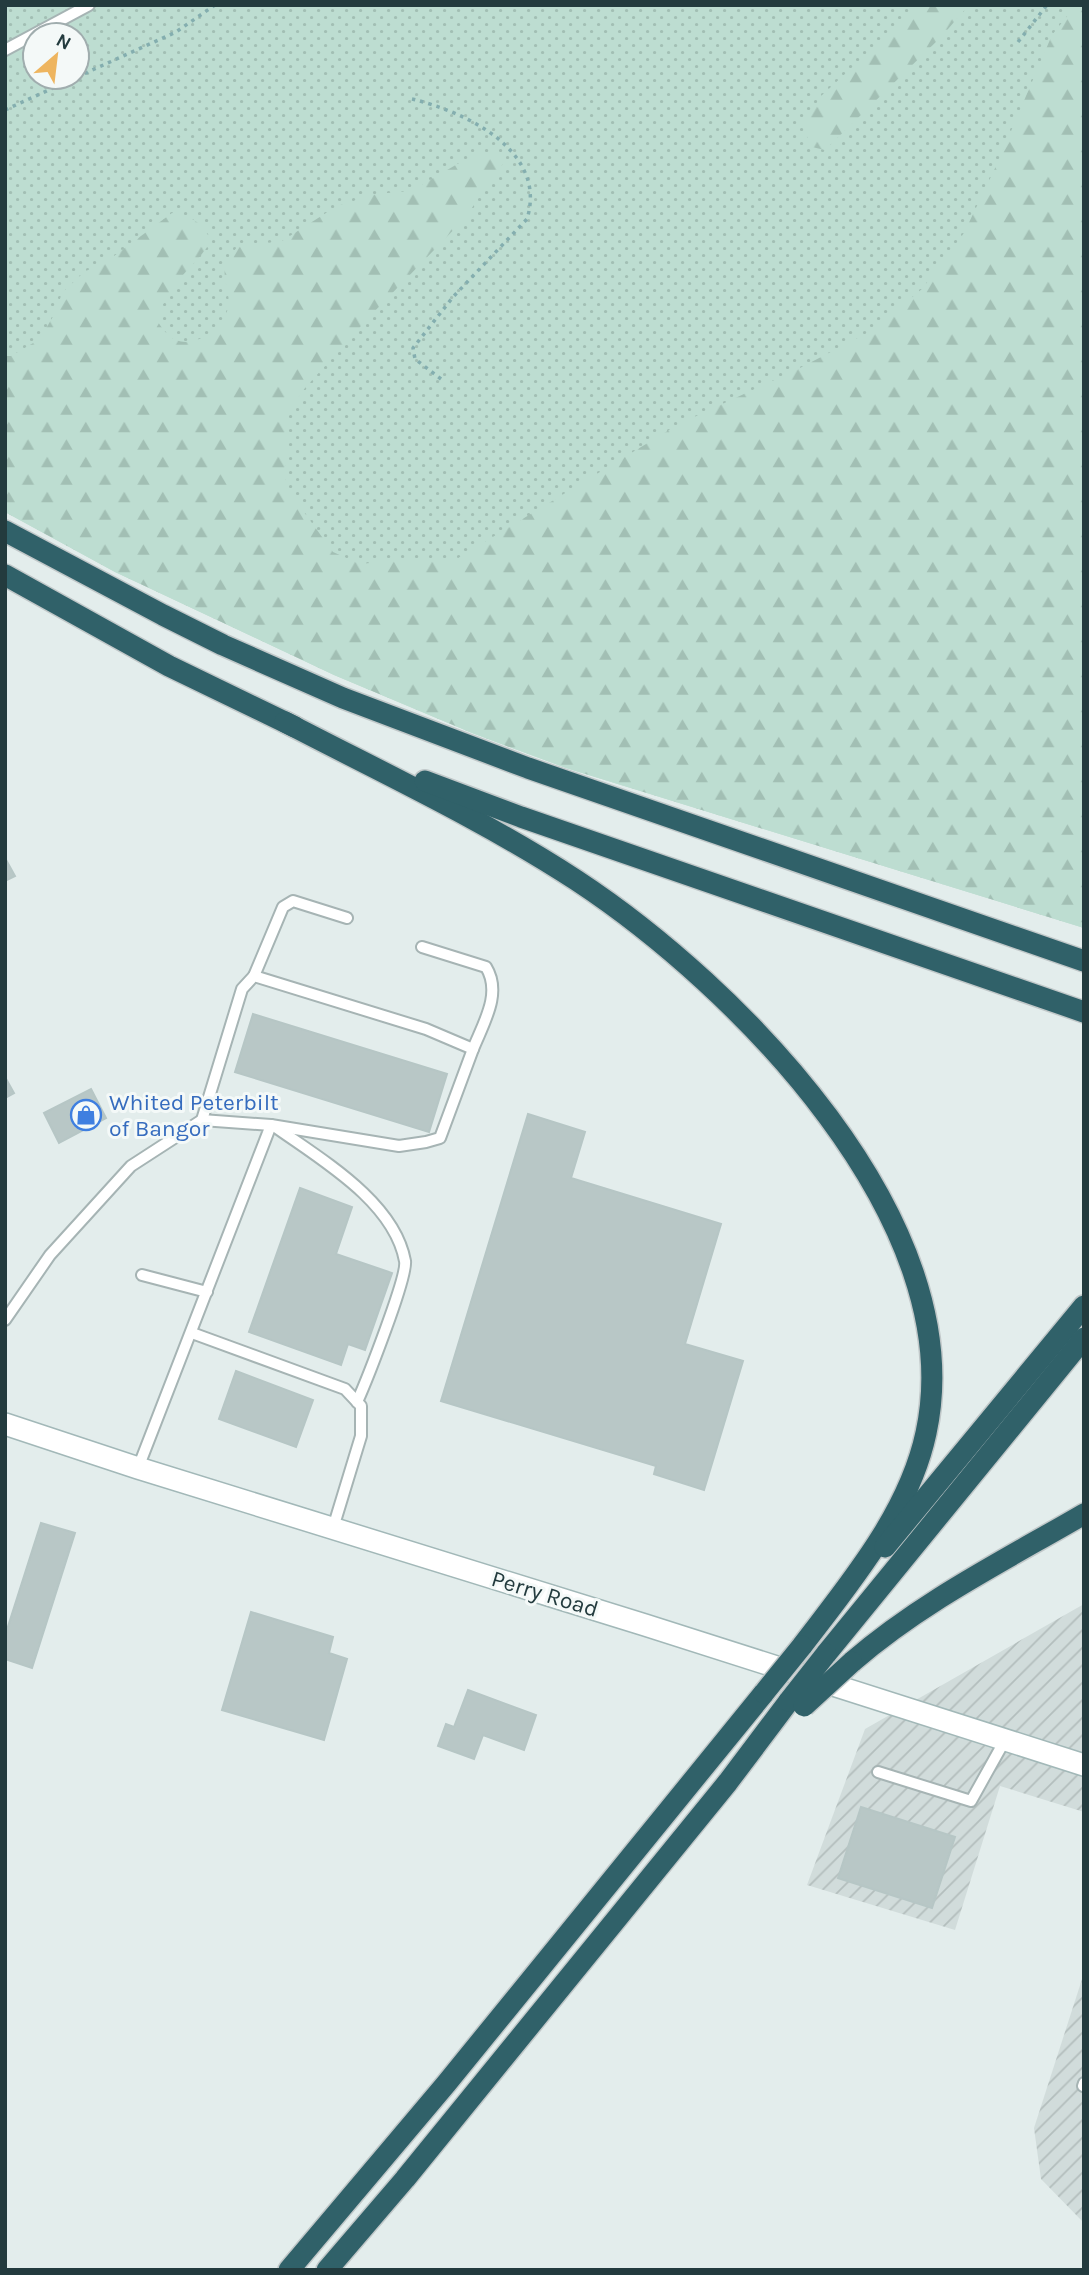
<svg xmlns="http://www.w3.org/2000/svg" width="1089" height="2275" viewBox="0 0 1089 2275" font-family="Karla,sans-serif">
  <defs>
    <pattern id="industrial-furrows" width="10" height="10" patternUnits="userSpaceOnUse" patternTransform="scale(1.75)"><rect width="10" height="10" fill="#d1dcdb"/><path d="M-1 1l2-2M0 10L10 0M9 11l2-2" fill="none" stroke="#b3bebd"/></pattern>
    <pattern id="grass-dots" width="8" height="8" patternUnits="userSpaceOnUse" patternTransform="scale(1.75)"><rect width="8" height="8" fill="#bdddd1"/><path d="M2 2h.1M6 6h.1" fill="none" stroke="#a2bfb4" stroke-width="1.8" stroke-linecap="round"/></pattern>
    <pattern id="forest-firs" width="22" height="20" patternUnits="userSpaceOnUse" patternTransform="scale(1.75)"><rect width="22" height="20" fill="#bdddd1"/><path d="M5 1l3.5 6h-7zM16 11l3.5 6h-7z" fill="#a2bfb4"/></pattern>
  </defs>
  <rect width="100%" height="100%" fill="#e3edec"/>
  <g fill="url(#industrial-furrows)">
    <polygon points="1084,1604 1084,1812 1000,1786 955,1930 807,1885 865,1729"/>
    <polygon points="1084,1973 1084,2223 1041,2179 1034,2128"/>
  </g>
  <path fill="url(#grass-dots)" fill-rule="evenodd" d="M5,5H1084V928L566,768L472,733L334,675L115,572L5,512ZM35,35H77V77H35Z"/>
  <g fill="url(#forest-firs)">
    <polygon points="920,5 969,5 941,37 825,150 812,147 803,128 820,97"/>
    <path d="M1076,5H1084V928L566,768L472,733L334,675L115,572L5,512V356H11L40,339L55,313L62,293L84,272L110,259L172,213C192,216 203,223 211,241C191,274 167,279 158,322C167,336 176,345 193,341C204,338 208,335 216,327C243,301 217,285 227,260C229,256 234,251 237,247L282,241L337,206L376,194L411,191L466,159L490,152L503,158L501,171L483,190L467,216L371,315L305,388L287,414L285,486L333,552L360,564L390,561L455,560L679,424L798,369L871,331L922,289L964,233L997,164L1052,35Z"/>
  </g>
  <g fill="#b8c7c6" stroke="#b6c6c5" stroke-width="2">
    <polygon points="5,858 15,876 5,881"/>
    <polygon points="253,1014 447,1074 429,1132 235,1072"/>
    <polygon points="5,1077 14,1093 5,1098"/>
    <polygon points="91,1089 106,1118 59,1143 44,1113"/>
    <polygon points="528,1114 585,1132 571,1178 721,1224 685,1344 743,1361 704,1490 654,1474 656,1466 441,1401"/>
    <polygon points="300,1188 352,1207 336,1254 392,1273 365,1350 348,1344 341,1365 249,1332"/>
    <polygon points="236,1371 313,1400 296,1447 219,1419"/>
    <polygon points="41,1523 75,1533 32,1668 5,1659 5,1636"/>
    <polygon points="251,1612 333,1637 329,1653 347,1659 324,1740 222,1710"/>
    <polygon points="468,1690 536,1715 524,1750 483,1735 474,1759 438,1746 446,1724 454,1727"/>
    <polygon points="861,1807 955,1837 932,1908 838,1878"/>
  </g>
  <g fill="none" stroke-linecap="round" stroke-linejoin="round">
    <g stroke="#a6b4b4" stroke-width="14">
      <g id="lane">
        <polyline points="5,50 89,5"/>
        <path d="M422,947L486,967C502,993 484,1022 473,1049"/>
        <polyline points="254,976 283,907 293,901 347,918"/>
        <polyline points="202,1120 242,989 254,976 426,1029 473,1049 440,1138 426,1142 399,1146 271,1125"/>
        <path d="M274,1126C320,1159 394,1201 405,1261C408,1276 366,1382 357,1402"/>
        <polyline points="142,1275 207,1292"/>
        <polyline points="5,1320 50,1255 131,1166 202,1120 271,1125 138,1468"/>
        <polyline points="192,1333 345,1389 361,1406 361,1436 333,1528"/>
        <polyline points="878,1772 971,1801 1005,1740"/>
        <polyline points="1083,2086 1084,2083"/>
      </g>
    </g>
    <g stroke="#a2b8b8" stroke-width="24">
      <polyline id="secondary" points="5,1424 138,1468 645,1625 1084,1765"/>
    </g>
    <g stroke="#c1c8c9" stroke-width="24">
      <g id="highway">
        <polyline points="5,531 163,615 223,645 343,698 528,768 1084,961"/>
        <polyline points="5,575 169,666 295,727"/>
        <path d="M285,722C383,773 484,820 576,880C736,985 972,1222 926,1433C909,1513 850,1583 802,1646"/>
        <polyline points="425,781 521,817 1084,1012"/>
        <polyline points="885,1547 1084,1306"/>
        <polyline points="826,1654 1084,1338"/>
        <path d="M852,1662C921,1602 1005,1560 1084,1514"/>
        <polyline points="289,2270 446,2084 764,1693"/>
        <polyline points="327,2270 405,2179 728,1782 789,1701"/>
      </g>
    </g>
    <g stroke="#84aeaf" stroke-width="3.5" stroke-dasharray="3.5 5" stroke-linecap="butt">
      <polyline points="1018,42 1047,5"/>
      <polyline points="77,77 176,32 215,5"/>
      <path d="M412,99C466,112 548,151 527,219L453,297L413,348L415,359L441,379"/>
      <polyline points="5,110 77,77"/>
    </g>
    <use href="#lane" stroke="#fff" stroke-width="10"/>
    <use href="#secondary" stroke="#fff" stroke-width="21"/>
    <use href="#highway" stroke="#306169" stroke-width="21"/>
    <g stroke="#c1c8c9" stroke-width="24" stroke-linecap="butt">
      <g id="highway-bridge">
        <polyline points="764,1693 802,1646"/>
        <polyline points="789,1701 826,1654"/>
        <polyline points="804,1706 852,1662"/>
      </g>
    </g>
    <use href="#highway-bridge" stroke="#306169" stroke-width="21"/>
  </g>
  <defs>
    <g id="shop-ring" transform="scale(1.575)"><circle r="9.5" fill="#f4f9f8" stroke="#3f7fe0" stroke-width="1.5"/><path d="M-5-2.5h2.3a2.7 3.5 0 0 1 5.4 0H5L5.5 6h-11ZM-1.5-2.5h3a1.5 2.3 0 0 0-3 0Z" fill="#3f7fe0"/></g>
  </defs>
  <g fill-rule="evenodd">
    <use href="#shop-ring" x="86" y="1115"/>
  </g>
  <g text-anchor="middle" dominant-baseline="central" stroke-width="6" stroke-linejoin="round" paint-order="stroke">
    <g font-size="23" fill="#366cbe" stroke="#f4f9f8" text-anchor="start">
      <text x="109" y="1102">Whited Peterbilt<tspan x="109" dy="26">of Bangor</tspan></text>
    </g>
    <g font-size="23" fill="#233b3e" stroke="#f4f9f8">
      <text transform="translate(545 1594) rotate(17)">Perry Road</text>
    </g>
  </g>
  <rect width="1089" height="2275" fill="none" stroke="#233b3e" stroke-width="14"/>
  <g transform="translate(56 56) rotate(28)"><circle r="33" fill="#f4f9f8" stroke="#a0adae" stroke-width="2"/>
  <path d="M0-5L12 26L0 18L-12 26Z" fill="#eeb55f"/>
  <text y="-10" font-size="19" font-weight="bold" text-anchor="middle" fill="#233b3e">N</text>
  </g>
</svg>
